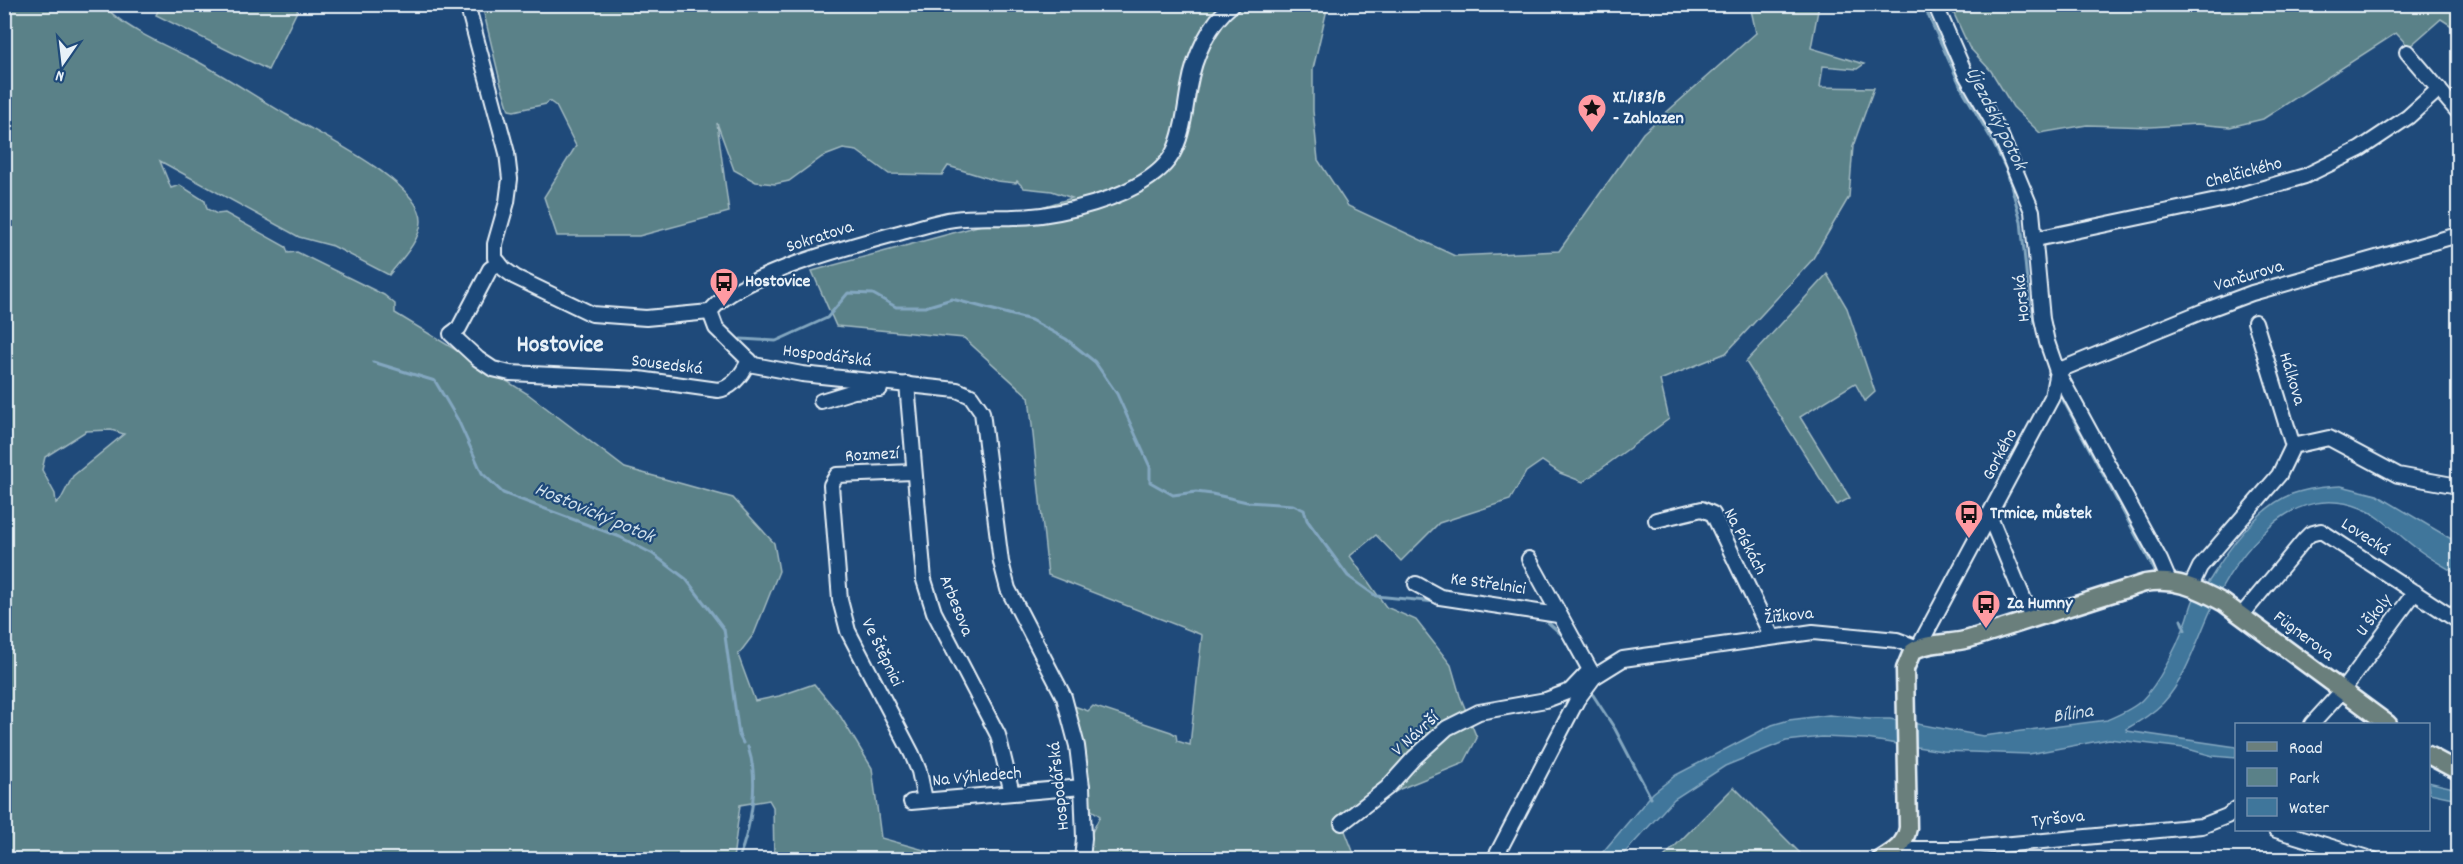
<svg xmlns="http://www.w3.org/2000/svg" width="2463" height="864" viewBox="0 0 2463 864" font-family="Dekko,sans-serif">
  <rect width="100%" height="100%" fill="#1f4a7a"/>
  <filter id="ink" filterUnits="userSpaceOnUse"><feTurbulence type="fractalNoise" baseFrequency=".0167" numOctaves="2"/><feDisplacementMap in="SourceGraphic" scale="12" xChannelSelector="R" yChannelSelector="G"/><feConvolveMatrix kernelMatrix="1 2 1 2 8 2 1 2 1" color-interpolation-filters="sRGB"/></filter>
  <g filter="url(#ink)">
    <g fill="#5a8188" stroke="#a1b9c0" stroke-width="1.5" fill-rule="evenodd">
      <polygon points="692,4 693,7 695,4 1328,5 1313,69 1313,111 1318,160 1348,206 1455,256 1559,251 1643,133 1756,33 1750,5 1819,5 1811,48 1864,64 1857,69 1823,66 1820,87 1874,88 1853,146 1849,197 1812,260 1726,353 1660,380 1669,419 1583,482 1560,473 1542,461 1526,472 1510,500 1439,523 1401,561 1376,535 1350,556 1386,607 1416,620 1451,665 1460,696 1477,738 1464,763 1400,789 1342,823 1356,859 1079,859 1100,816 1089,808 1074,706 1088,711 1093,706 1171,732 1176,735 1177,741 1190,745 1202,635 1048,575 1029,397 964,338 836,326 812,271 964,230 1072,198 1052,191 1024,188 1017,181 1016,183 997,181 948,166 942,175 889,174 857,151 843,149 822,157 789,181 775,184 756,182 734,170 717,123 729,212 639,236 557,236 544,197 576,146 556,106 549,101 546,104 514,111 509,110 500,81 482,5"/>
      <path d="M4,5H105C117,25 170,48 193,59C225,76 256,97 287,115C316,133 421,182 421,221C421,240 400,261 389,275L333,246L299,237L160,161L171,188L180,185L205,201L207,209L217,214L225,213L286,247L288,253L297,252L384,295L395,304V313L528,394L625,468L733,498L774,543L779,571L754,634L738,655L755,701L779,696L814,684L839,714L872,768L881,838L956,859H774L773,807L769,800L740,805L733,859H5ZM111,430L124,434L73,476L61,499L56,503L55,494L42,470L45,457L86,431Z"/>
      <polygon points="161,5 161,4 300,5 268,70 156,15"/>
      <polygon points="1950,5 2458,5 2458,30 2441,19 2409,47 2396,33 2263,119 2230,127 2197,124 2151,127 2087,125 2040,133 2013,107 1991,71 1969,47"/>
      <polygon points="1827,274 1847,308 1875,392 1865,401 1855,383 1800,417 1850,498 1837,505 1746,362"/>
      <polygon points="1734,787 1800,853 1794,860 1662,859"/>
    </g>
    <g fill="#3f769b" stroke="#83a7c0" stroke-width="1.5">
      <path d="M2341,486L2377,495L2458,543V575C2444,566 2429,558 2416,548C2398,535 2382,516 2361,508C2329,495 2297,503 2272,525C2243,550 2224,579 2209,614C2196,643 2186,678 2163,703C2153,713 2139,722 2126,729L2127,731L2236,747V758L2213,756L2184,748L2109,739L2029,754L1942,751L1866,739L1822,737L1786,741L1725,766L1674,799L1619,859L1596,860L1653,793L1676,775L1772,725L1789,720L1829,715L1869,719H1890L1983,736L2107,720C2118,715 2133,709 2142,700C2159,683 2176,648 2185,625C2189,617 2190,607 2194,599C2198,591 2206,586 2211,578C2228,549 2259,506 2292,494C2308,488 2325,487 2341,486Z"/>
      <polygon points="2428,782 2458,789 2458,799 2429,793"/>
    </g>
    <g fill="none" stroke-linecap="round" stroke-linejoin="round">
      <g stroke="#83a7c0" stroke-width="3">
        <polyline points="1923,4 1961,87 1992,140 2007,171 2021,221 2030,311 2034,322"/>
        <polyline points="741,339 776,341 827,318 848,293 873,294 896,307 925,307 952,299 1031,320 1066,339 1095,362 1117,394 1150,467 1150,482 1173,495 1196,492 1212,494 1247,502 1293,505 1304,510 1307,520 1348,576 1376,596 1436,602"/>
        <polyline points="373,362 435,381 458,420 482,473 503,493 620,537 653,554 686,579 724,629 739,735 743,743"/>
        <polyline points="2061,396 2155,571"/>
        <polyline points="1543,618 1563,636 1583,673"/>
        <polyline points="2181,620 2185,630"/>
        <polyline points="1593,695 1615,729 1651,798"/>
        <path d="M738,860C751,827 760,782 748,747"/>
      </g>
      <g stroke="#e8f1f8" stroke-width="18">
        <g id="minor">
          <polyline points="467,4 507,153 510,179 507,202 495,244 495,258 504,269 515,277 592,314 646,318 710,312"/>
          <polyline points="1935,4 1965,73 2001,136 2032,211 2042,319 2047,342 2057,371 2160,560 2169,581"/>
          <polyline points="2407,52 2458,112"/>
          <polyline points="2036,239 2226,199 2305,176 2360,149 2408,117 2439,89"/>
          <path d="M499,263L490,269L459,328L451,334L478,359L493,369L510,373L639,379L718,390C733,388 743,373 749,360"/>
          <polyline points="710,312 716,328 754,365 802,374 957,390 971,396 982,412 1001,562 1008,589 1064,697 1077,746 1082,787 1084,838 1082,860"/>
          <path d="M710,312C736,275 861,243 906,231C921,227 938,221 954,219C974,216 993,218 1013,217C1050,217 1104,204 1136,186C1151,178 1168,165 1175,149C1184,129 1185,108 1189,87C1194,57 1209,23 1233,4"/>
          <polyline points="2255,322 2293,446"/>
          <polyline points="2057,371 2201,312 2252,293 2458,235"/>
          <polyline points="907,384 924,580 934,612 998,735 1012,793"/>
          <polyline points="821,401 854,391 880,389"/>
          <polyline points="913,472 837,475 831,485 840,600 848,631 912,754 919,771 925,800"/>
          <polyline points="1989,515 2032,619"/>
          <polyline points="1656,520 1702,509 1713,514 1772,637"/>
          <polyline points="1529,559 1594,677"/>
          <polyline points="1416,584 1440,597 1558,615"/>
          <polyline points="2191,586 2200,567 2279,475 2293,446 2329,438 2398,475 2458,486"/>
          <polyline points="2241,616 2305,539 2310,534 2321,531 2458,621"/>
          <polyline points="2312,724 2342,691 2415,592"/>
          <polyline points="911,802 1082,787"/>
          <polyline points="1342,823 1387,788 1414,758 1447,728 1479,712 1546,700 1570,691 1590,670"/>
          <polyline points="2276,830 2374,860"/>
          <polyline points="1494,860 1577,700 1594,677 1623,659 1813,632 1897,640 1918,648 2052,397 2057,371"/>
          <polyline points="1903,860 1898,849 1959,849 2202,826 2227,816 2236,809"/>
          <polyline points="2457,860 2458,857"/>
        </g>
      </g>
      <g stroke="#e8f1f8" stroke-width="21">
        <g id="major">
          <polyline points="2428,755 2458,771"/>
          <path d="M1880,860C1895,851 1905,845 1908,828L1905,669L1912,652C1925,642 1952,644 1969,639L2145,583C2175,578 2197,588 2224,603L2388,724"/>
        </g>
      </g>
      <use href="#minor" stroke="#1f4a7a" stroke-width="14"/>
      <use href="#major" stroke="#6b7f7c" stroke-width="16"/>
    </g>
  </g>
  <defs>
    <g id="sight-pin" transform="scale(1.5)"><path d="M0 17L-7.5 6A9.5 9.5 0 1 1 7.5 6Z" fill="#ff9aa2" stroke="#1f4a7a"/><path d="M0-6L1.8-2.2L6-1.7L2.9 1.2L3.7 5.4L0 3.3L-3.7 5.4L-2.9 1.2L-6-1.7L-1.8-2.2Z" fill="#111"/></g>
    <g id="bus-pin" transform="scale(1.5)"><path d="M0 17L-7.5 6A9.5 9.5 0 1 1 7.5 6Z" fill="#ff9aa2" stroke="#1f4a7a"/><path d="M-5-6H5V4H4V6H2V4H-2V6H-4V4H-5ZM-3.5-4V0h7V-4ZM-3.5 1.2v1.5H-2V1.2ZM2 1.2v1.5H3.5V1.2Z" fill="#111"/></g>
  </defs>
  <g fill-rule="evenodd">
    <use href="#sight-pin" x="1592" y="108"/>
    <use href="#bus-pin" x="724" y="282"/>
    <use href="#bus-pin" x="1969" y="514"/>
    <use href="#bus-pin" x="1986" y="604"/>
  </g>
  <g text-anchor="middle" dominant-baseline="central" stroke-width="4.5" stroke-linejoin="round" paint-order="stroke">
    <g font-size="18" font-weight="bold" fill="#e8f1f8" stroke="#1f4a7a" text-anchor="start">
      <text x="1613" y="98">XI./183/B<tspan x="1613" dy="21">- Zahlazen</tspan></text>
      <text x="745" y="282">Hostovice</text>
      <text x="1990" y="514">Trmice, můstek</text>
      <text x="2007" y="604">Za Humny</text>
    </g>
    <g font-size="18" fill="#e8f1f8" stroke="#1f4a7a">
      <text transform="translate(2244 174) rotate(-15)">Chelčického</text>
      <text transform="translate(820 238) rotate(-18)">Sokratova</text>
      <text transform="translate(2249 277) rotate(-17)">Vančurova</text>
      <text transform="translate(2023 298) rotate(-96)">Horská</text>
      <text transform="translate(827 357) rotate(7)">Hospodářská</text>
      <text transform="translate(667 366) rotate(7)">Sousedská</text>
      <text transform="translate(2291 379) rotate(73)">Hálkova</text>
      <text transform="translate(2001 455) rotate(-62)">Gorkého</text>
      <text transform="translate(872 456) rotate(-3)">Rozmezí</text>
      <text transform="translate(2365 538) rotate(33)">Lovecká</text>
      <text transform="translate(1744 542) rotate(62)">Na Pískách</text>
      <text transform="translate(1488 585) rotate(8)">Ke Střelnici</text>
      <text transform="translate(955 606) rotate(68)">Arbesova</text>
      <text transform="translate(2375 616) rotate(-53)">U Školy</text>
      <text transform="translate(1789 617) rotate(-6)">Žižkova</text>
      <text transform="translate(2303 637) rotate(37)">Fügnerova</text>
      <text transform="translate(881 653) rotate(64)">Ve Štěpnici</text>
      <text transform="translate(1416 735) rotate(-42)">V Návrší</text>
      <text transform="translate(977 778) rotate(-5)">Na Výhledech</text>
      <text transform="translate(1060 786) rotate(-96)">Hospodářská</text>
      <text transform="translate(2058 820) rotate(-6)">Tyršova</text>
    </g>
    <g font-size="20" font-style="italic" fill="#cfdfea" stroke="#1f4a7a">
      <text transform="translate(1995 119) rotate(63)">Újezdský potok</text>
      <text transform="translate(594 514) rotate(23)">Hostovický potok</text>
      <text transform="translate(2073 715) rotate(-9)">Bílina</text>
    </g>
    <g font-size="24" font-weight="bold" fill="#e8f1f8" stroke="#1f4a7a">
      <text x="560" y="346">Hostovice</text>
    </g>
  </g>
  <rect width="2463" height="864" fill="none" stroke="#1f4a7a" stroke-width="24"/>
  <rect x="12" y="12" width="2439" height="840" fill="none" stroke="#e8f1f8" stroke-width="2" filter="url(#ink)"/>
  <rect x="2235" y="723" width="195" height="108" fill="#1f4a7a" stroke="#6f8dac" stroke-width="1.5"/>
  <rect x="2247" y="742" width="30" height="9" fill="#6b7f7c" stroke="#6f8dac" stroke-width="1.5"/>
  <text x="2289" y="753" font-size="18" fill="#e8f1f8">Road</text>
  <rect x="2247" y="768" width="30" height="18" fill="#5a8188" stroke="#6f8dac" stroke-width="1.5"/>
  <text x="2289" y="783" font-size="18" fill="#e8f1f8">Park</text>
  <rect x="2247" y="798" width="30" height="18" fill="#3f769b" stroke="#6f8dac" stroke-width="1.5"/>
  <text x="2289" y="813" font-size="18" fill="#e8f1f8">Water</text>
  <g transform="translate(63 63) rotate(194)" stroke="#1f4a7a" stroke-width="4.5" paint-order="stroke">
  <path d="M0-4.5L10 22L0 15L-10 22Z" fill="#e8f1f8"/>
  <text y="-9" font-size="16" font-weight="bold" text-anchor="middle" fill="#e8f1f8">N</text>
  </g>
</svg>
